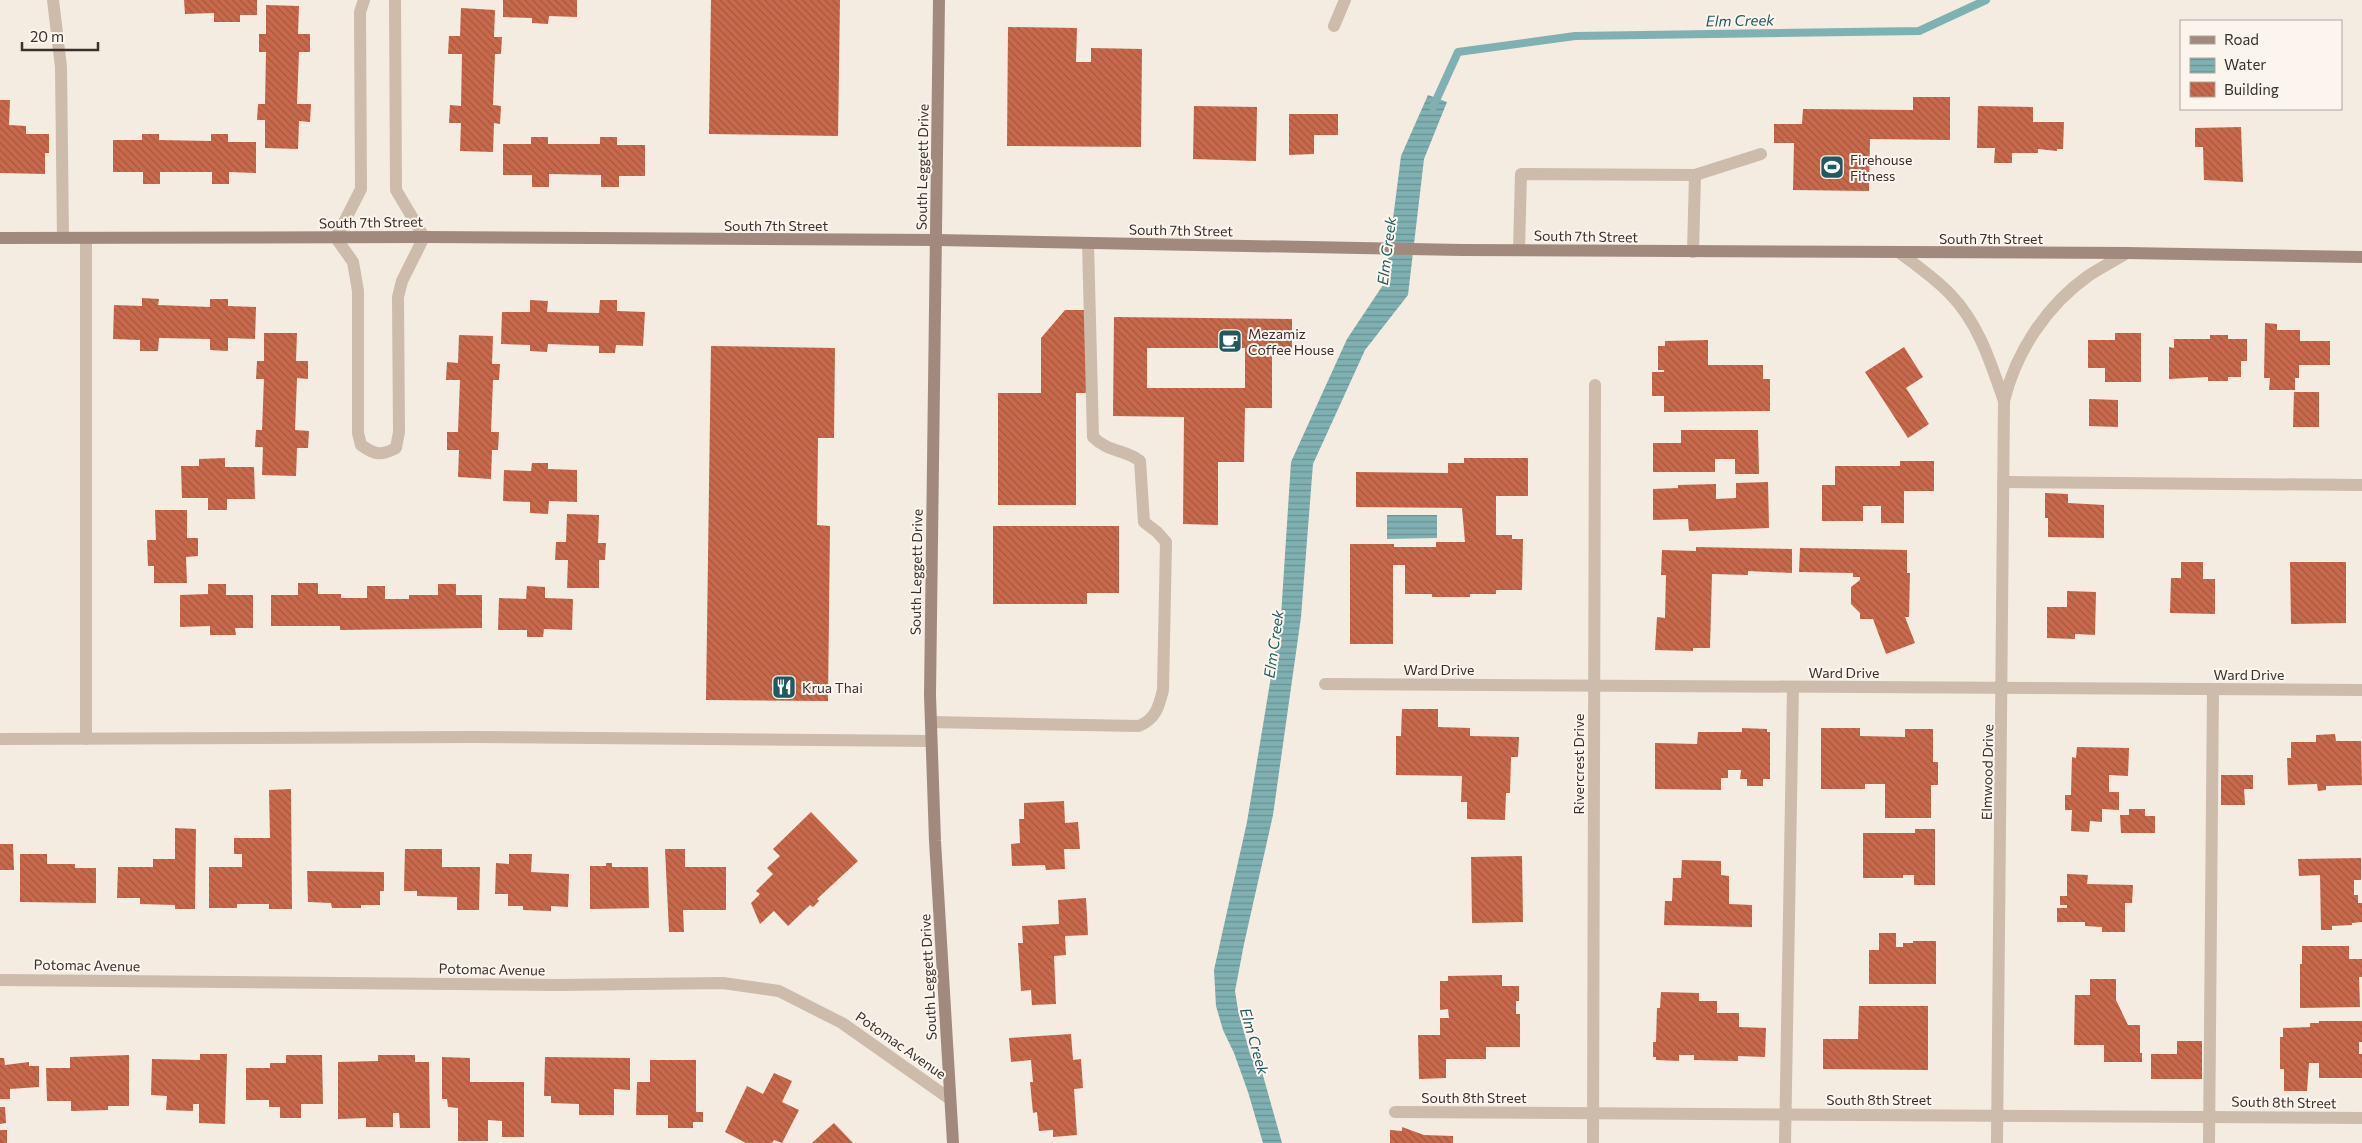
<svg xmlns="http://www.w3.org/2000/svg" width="2362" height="1143" viewBox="0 0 2362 1143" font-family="Commissioner,sans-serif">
  <defs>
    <pattern id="water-rules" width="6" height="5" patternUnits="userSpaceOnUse" patternTransform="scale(1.25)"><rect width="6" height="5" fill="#7fb0b2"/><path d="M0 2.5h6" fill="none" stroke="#699091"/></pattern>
    <pattern id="building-back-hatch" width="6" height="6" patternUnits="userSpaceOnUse" patternTransform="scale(1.25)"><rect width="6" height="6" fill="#c8694b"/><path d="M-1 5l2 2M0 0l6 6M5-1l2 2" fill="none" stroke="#a4573f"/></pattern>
  </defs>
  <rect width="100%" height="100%" fill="#f4ebe1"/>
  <g fill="url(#water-rules)">
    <polygon points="1428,95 1447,102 1424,159 1408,295 1365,350 1313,464 1301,617 1273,815 1244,944 1235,991 1238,1010 1250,1054 1262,1072 1282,1143 1263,1143 1248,1092 1234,1053 1223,1030 1216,1006 1214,970 1247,822 1281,616 1291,462 1347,339 1385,282 1401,156"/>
    <polygon points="1437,515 1437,538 1387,539 1387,515"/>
  </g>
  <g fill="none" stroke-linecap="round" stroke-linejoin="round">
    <polyline stroke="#7fb0b2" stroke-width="8" points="1433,107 1458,52 1575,36 1919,31 1986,0"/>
  </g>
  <g fill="url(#building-back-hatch)" fill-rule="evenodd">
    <polygon points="184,0 257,0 257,15 240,15 240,22 214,22 214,13 185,14"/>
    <polygon points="503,0 577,0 577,17 549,16 548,24 532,23 532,18 503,17"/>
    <polygon points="711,0 840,0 838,136 709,134"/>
    <polygon points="266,5 299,6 298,34 310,34 310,52 299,52 297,104 311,104 310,122 299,121 298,149 265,148 265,120 257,120 258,104 265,104 266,52 259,52 259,34 266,34"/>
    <polygon points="461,8 495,10 494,37 502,37 501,54 495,54 493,105 501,106 500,124 494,123 493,152 460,151 461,123 449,123 450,105 461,106 462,54 448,54 449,36 460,36"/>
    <polygon points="1008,27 1077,28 1076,62 1091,62 1091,48 1142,49 1141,147 1007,146"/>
    <polygon points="1913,97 1950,97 1950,140 1870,139 1869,191 1793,190 1794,143 1774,143 1774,124 1802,124 1803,109 1913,110"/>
    <polygon points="0,100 10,100 9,125 26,126 26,134 49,134 49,153 45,153 45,174 0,173"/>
    <polygon points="1194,106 1257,107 1256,161 1193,159"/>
    <polygon points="1978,106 2033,107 2033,122 2064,122 2063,149 2057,149 2057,151 2038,149 2038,153 2012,153 2012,163 1994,163 1995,148 1977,148"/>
    <polygon points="1289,114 1338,114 1338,135 1314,135 1314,154 1289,155"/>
    <polygon points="2241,127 2243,182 2204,180 2203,147 2195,147 2195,128"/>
    <polygon points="142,134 159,134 159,140 211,141 211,134 228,134 228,142 256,142 256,173 229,172 229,184 212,184 212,172 160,172 160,184 143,184 143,172 113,172 113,140 142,140"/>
    <polygon points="531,137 548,137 548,144 600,144 600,137 617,137 617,145 645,145 645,176 619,176 619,187 601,187 601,175 549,174 549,187 532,187 532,175 503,175 503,144 531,144"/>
    <polygon points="142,298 159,299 158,305 210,307 210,299 228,299 228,306 256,307 255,339 228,338 228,351 210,350 210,339 159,338 158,351 140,351 140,340 113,339 114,305 142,306"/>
    <polygon points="530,300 548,301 547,312 599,313 600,300 617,300 617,311 645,312 643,346 616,345 615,353 599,353 599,346 548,344 547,352 530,351 530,345 501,344 502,312 530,312"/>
    <polygon points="1065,310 1086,310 1086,393 1076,393 1076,505 998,505 998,393 1041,393 1041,338"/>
    <path d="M1114,317L1292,319V352H1272V408H1245L1244,462H1218V525L1183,524L1184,417L1113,416ZM1147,348H1245V388H1147Z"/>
    <polygon points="2265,323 2277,324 2277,330 2300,330 2300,341 2330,341 2330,365 2299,365 2299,378 2295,378 2295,390 2269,390 2270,378 2264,378"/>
    <polygon points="264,333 297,333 296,361 308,361 308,379 297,378 295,430 309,431 308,448 297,448 296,476 262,475 263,447 255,447 256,430 262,430 264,379 256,379 257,361 264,361"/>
    <polygon points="2115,333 2141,333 2141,382 2105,382 2105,368 2088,368 2088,340 2115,340"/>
    <polygon points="459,335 493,336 492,364 500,364 499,380 493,380 491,432 499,432 498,450 492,450 491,479 458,477 459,450 447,450 447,432 458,432 460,380 446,380 447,362 458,363"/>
    <polygon points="2210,335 2228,335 2228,339 2247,339 2247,361 2241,361 2241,377 2228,377 2228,381 2208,381 2208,377 2169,379 2169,347 2174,348 2174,339 2210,339"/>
    <polygon points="1708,340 1708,365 1763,365 1763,379 1770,379 1770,411 1664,412 1664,396 1652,396 1652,372 1664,372 1664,370 1658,370 1658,346 1665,346 1665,341"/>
    <polygon points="711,346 835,348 834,438 818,438 817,525 830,526 828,701 706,700"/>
    <polygon points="1904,347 1923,377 1906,388 1929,424 1908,438 1865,372"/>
    <polygon points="2294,392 2319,392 2319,427 2293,427"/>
    <polygon points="2089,399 2118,400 2118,427 2089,426"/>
    <polygon points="1681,430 1758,430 1759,474 1735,474 1735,459 1715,459 1715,472 1653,472 1653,443 1681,443"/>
    <polygon points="225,458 225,467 254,467 255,499 227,499 227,510 208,510 208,498 182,498 181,466 199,466 199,459"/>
    <polygon points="1464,458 1528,458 1528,496 1496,496 1496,535 1512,535 1512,539 1523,539 1522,590 1496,590 1496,594 1470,594 1470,597 1432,597 1432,594 1405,594 1405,565 1393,565 1393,644 1350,644 1350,544 1394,544 1394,547 1436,547 1436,542 1465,542 1462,508 1356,507 1356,472 1448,473 1448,463 1464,463"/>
    <polygon points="1900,461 1934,461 1934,491 1904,491 1904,523 1881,523 1881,506 1863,506 1863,521 1822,521 1822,485 1835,485 1835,466 1900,466"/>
    <polygon points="532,463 548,463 548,469 577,470 577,502 549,501 548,514 530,513 530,502 503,501 504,470 531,471"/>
    <polygon points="1768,482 1769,528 1689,531 1688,519 1653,520 1653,489 1678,488 1678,485 1716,484 1716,499 1736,498 1736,483"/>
    <polygon points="2045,493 2068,494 2068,503 2104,505 2104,538 2048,537 2048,518 2045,518"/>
    <polygon points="155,510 187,510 187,538 198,538 198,556 186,557 187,583 154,583 154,566 148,566 147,540 156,540"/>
    <polygon points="567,514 599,515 598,543 606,543 605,560 599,560 599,588 567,588 568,560 555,560 556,542 566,542"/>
    <polygon points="993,526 1119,526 1119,593 1087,593 1087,604 993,604"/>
    <polygon points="1696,547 1792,549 1792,573 1748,571 1748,575 1712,574 1710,648 1693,648 1693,651 1655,650 1657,617 1665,618 1666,575 1661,575 1662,550 1696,551"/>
    <polygon points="1800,548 1907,550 1907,573 1910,573 1909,617 1905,617 1915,643 1886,654 1873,619 1860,619 1860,613 1851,604 1851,587 1860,580 1860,577 1853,577 1853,573 1799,572"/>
    <polygon points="2181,562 2203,562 2203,579 2215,579 2215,614 2170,613 2171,578 2181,578"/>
    <polygon points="2290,562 2346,562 2346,623 2291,624"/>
    <polygon points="298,583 318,583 318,594 341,594 341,598 367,598 367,586 385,586 385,599 409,599 409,595 438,595 438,584 456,584 456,595 482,595 482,628 340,630 340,626 271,626 271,595 298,595"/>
    <polygon points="208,584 226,584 226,595 253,595 253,628 235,628 236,635 210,635 210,626 180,627 180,595 208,594"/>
    <polygon points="527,586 545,587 545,598 573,599 572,630 544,629 543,637 527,637 527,630 498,630 499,598 526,599"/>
    <polygon points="2067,591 2096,592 2095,635 2075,634 2075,639 2047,638 2047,607 2067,607"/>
    <polygon points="1402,709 1438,709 1438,727 1470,728 1470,736 1519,737 1518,757 1511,757 1510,793 1506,793 1505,820 1467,819 1467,802 1461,802 1462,776 1396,775 1396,736 1401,736"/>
    <polygon points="1742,728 1767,729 1767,732 1770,732 1770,779 1763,779 1763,786 1747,786 1747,779 1740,779 1741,770 1728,770 1728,778 1721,778 1721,790 1655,789 1655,743 1697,744 1698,732 1742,732"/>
    <polygon points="1821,728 1860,728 1860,736 1905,737 1905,729 1933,729 1933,762 1938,762 1938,785 1931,785 1931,818 1885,818 1885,784 1865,784 1865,789 1821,789"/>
    <polygon points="2335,734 2336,741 2361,741 2362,785 2326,786 2326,790 2318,791 2317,784 2288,785 2287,758 2291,758 2291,742 2316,742 2316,735"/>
    <polygon points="2077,747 2129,748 2128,776 2109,775 2109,792 2119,792 2119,810 2102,809 2102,822 2090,821 2089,832 2071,831 2072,810 2065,810 2065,795 2071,795 2072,757 2076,758"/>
    <polygon points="2221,775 2253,775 2253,789 2244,789 2245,805 2221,805"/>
    <polygon points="291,789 292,909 269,909 269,904 237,904 237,908 209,908 209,867 242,867 242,854 234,854 234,838 270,838 269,790"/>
    <polygon points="1064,801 1065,823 1078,822 1080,849 1064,849 1065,869 1046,870 1045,865 1012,866 1011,844 1020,843 1019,819 1024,819 1024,803"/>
    <polygon points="2129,809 2145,809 2145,816 2155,816 2155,833 2121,833 2120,815 2129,815"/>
    <polygon points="811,812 858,861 817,899 819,901 813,907 810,905 788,926 774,911 760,924 751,903 760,894 756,891 773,874 767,868 780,856 773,849"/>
    <polygon points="175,828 196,829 195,909 175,909 175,905 140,904 140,898 117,898 118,867 153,867 153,859 175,859"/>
    <polygon points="1915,829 1935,829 1935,885 1914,885 1914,875 1903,875 1903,878 1863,878 1863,833 1915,833"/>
    <polygon points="0,844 13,844 14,870 0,870"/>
    <polygon points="405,849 442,849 442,867 480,867 479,910 457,910 457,897 417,896 417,891 404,891"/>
    <polygon points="665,849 685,849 685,867 726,867 726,910 683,910 684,932 669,932"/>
    <polygon points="20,854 47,854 47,864 75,864 75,868 96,868 96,903 20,902"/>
    <polygon points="509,854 532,854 531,872 569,874 568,907 551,906 551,911 523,910 523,906 508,906 508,894 495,894 496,863 509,864"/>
    <polygon points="1522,856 1523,922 1472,923 1471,857"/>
    <polygon points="2361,858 2361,880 2354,880 2354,895 2358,895 2358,903 2362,903 2362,922 2352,923 2352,925 2332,926 2332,930 2321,930 2320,875 2299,876 2298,859"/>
    <polygon points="1682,860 1721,861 1721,875 1729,876 1729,904 1752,905 1752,927 1664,925 1665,901 1672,901 1673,878 1681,878"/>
    <polygon points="606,863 612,863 612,867 648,867 649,908 590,909 590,866 606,866"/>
    <polygon points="307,871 384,872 384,891 380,891 380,905 361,905 361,908 332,908 331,903 308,902"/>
    <polygon points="2067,874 2088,875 2087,884 2133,885 2132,903 2125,903 2125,932 2102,932 2102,927 2085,926 2085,922 2057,922 2057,908 2067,908 2067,905 2060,905 2060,896 2067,896"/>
    <polygon points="1086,898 1088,935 1065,936 1066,955 1054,956 1056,1004 1032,1005 1031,990 1021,991 1018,943 1023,943 1022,926 1059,924 1058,900"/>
    <polygon points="1879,933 1896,933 1896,947 1903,947 1903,943 1913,943 1913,941 1936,941 1936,984 1869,984 1869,950 1879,950"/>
    <polygon points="2302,946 2349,946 2349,959 2362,959 2362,977 2359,977 2360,1007 2300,1008 2300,964 2302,964"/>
    <polygon points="1502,975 1502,986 1519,986 1519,1001 1516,1001 1516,1014 1520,1014 1520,1047 1486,1047 1486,1059 1446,1059 1446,1078 1419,1079 1418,1035 1440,1035 1440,1018 1449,1018 1448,1009 1440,1010 1440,981 1448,981 1448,976"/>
    <polygon points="2090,979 2116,979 2116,1000 2128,1025 2140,1025 2140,1053 2142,1053 2142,1062 2104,1062 2104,1045 2074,1045 2075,995 2090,995"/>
    <polygon points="1661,992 1699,993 1699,1001 1717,1001 1717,1013 1739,1013 1739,1027 1766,1028 1765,1057 1738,1056 1738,1061 1694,1060 1694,1055 1679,1055 1679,1061 1656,1060 1656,1057 1653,1057 1653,1042 1656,1042 1657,1008 1660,1008"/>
    <polygon points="1859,1006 1928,1006 1928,1070 1823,1069 1823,1039 1858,1039"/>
    <polygon points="2319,1021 2362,1021 2362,1042 2359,1042 2359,1054 2362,1054 2362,1078 2319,1078 2319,1063 2309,1063 2307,1091 2284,1091 2284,1069 2280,1069 2280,1037 2283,1037 2283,1028 2310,1027 2310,1023 2319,1023"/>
    <polygon points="1071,1034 1073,1060 1081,1059 1083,1088 1074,1089 1077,1135 1053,1137 1053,1130 1039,1131 1037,1112 1033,1113 1030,1082 1033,1082 1031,1060 1011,1062 1009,1038"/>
    <polygon points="2177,1041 2202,1041 2202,1079 2151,1079 2151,1054 2177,1054"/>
    <polygon points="200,1054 227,1054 225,1124 199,1123 199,1104 193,1104 193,1111 166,1110 167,1096 151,1095 152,1059 200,1060"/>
    <polygon points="129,1055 129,1106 108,1106 108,1110 71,1111 71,1101 47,1101 46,1068 70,1068 70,1057"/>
    <polygon points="286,1055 322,1055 323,1104 301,1104 301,1118 280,1118 280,1107 269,1107 269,1100 246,1100 246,1068 270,1068 270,1063 286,1063"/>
    <polygon points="378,1055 415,1055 415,1062 429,1062 430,1128 400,1128 399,1113 393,1113 393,1127 366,1127 366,1118 338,1119 338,1062 378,1061"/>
    <polygon points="442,1057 470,1058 470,1082 524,1082 524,1137 502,1137 502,1121 488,1120 488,1141 458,1141 458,1108 448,1107 447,1099 442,1099"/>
    <polygon points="545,1057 630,1058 630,1090 614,1089 614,1115 579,1115 579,1104 551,1103 551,1096 544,1096"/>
    <polygon points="0,1058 4,1058 5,1065 29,1062 29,1066 39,1066 39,1087 10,1089 10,1099 0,1099"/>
    <polygon points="650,1060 696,1060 696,1112 703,1112 703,1122 693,1122 693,1128 668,1128 668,1115 636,1115 637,1082 650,1082"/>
    <polygon points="774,1073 792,1081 782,1102 799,1110 782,1143 774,1140 772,1143 746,1143 725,1132 747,1086 763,1094"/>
    <polygon points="0,1107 5,1107 6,1123 0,1124"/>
    <polygon points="834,1123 853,1143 812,1143 826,1130"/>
    <polygon points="1402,1127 1424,1135 1453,1136 1453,1143 1390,1143 1390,1130 1402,1131"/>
    <rect x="0" y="1130" width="7" height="13"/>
  </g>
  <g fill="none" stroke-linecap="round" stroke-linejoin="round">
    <g stroke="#cdbbac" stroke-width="12">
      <polyline points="53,0 61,67 63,238"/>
      <path d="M364,0L360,12L361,189L336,238L353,262L358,291V433L361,445C375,455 381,456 396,448L399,432L398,297L402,281L424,237L396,190L395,0"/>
      <polyline points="1334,26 1345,0"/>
      <polyline points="1695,175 1761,154"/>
      <polyline points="86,238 86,739"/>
      <polyline points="1519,250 1521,174 1695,175 1693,252"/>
      <polyline points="2003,482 2362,485"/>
      <path d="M931,722L1139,726C1156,719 1159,706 1163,690L1166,542L1157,532L1144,522L1140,461C1125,449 1109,453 1093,437L1088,243"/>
      <polyline points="0,739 473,737 931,741"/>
      <polyline points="1785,1143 1793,687"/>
      <polyline points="2209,1143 2213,689"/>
    </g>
    <g stroke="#cdbbac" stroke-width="12">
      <path d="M1900,253C1917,266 1936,279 1951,295C1979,324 1991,364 2004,401"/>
      <polyline points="1325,684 2362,690"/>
      <polyline points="0,980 557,985 723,983 779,991 842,1023 950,1099"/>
      <polyline points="1395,1112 2362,1118"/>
      <polyline points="1593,1143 1595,385"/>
      <path d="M1997,1143L2004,401C2016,352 2046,306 2088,276C2100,268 2114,261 2127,253"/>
    </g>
    <g stroke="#a18a7d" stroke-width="12">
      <polyline points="939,0 930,695 935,841 953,1143"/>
      <polyline points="0,238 424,237 936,240 1462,250 2127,253 2362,257"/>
    </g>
  </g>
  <defs>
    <g id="stadium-square" transform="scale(1.25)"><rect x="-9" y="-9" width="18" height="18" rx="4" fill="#1f5a5e" stroke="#fbf5ee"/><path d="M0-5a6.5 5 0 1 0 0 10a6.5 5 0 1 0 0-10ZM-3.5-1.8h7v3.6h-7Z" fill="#fff"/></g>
    <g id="cafe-square" transform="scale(1.25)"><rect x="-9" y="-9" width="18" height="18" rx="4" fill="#1f5a5e" stroke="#fbf5ee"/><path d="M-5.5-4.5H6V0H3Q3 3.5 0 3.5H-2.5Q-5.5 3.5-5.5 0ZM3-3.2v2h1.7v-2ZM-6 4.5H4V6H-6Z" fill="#fff"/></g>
    <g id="restaurant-square" transform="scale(1.25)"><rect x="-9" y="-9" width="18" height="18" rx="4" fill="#1f5a5e" stroke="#fbf5ee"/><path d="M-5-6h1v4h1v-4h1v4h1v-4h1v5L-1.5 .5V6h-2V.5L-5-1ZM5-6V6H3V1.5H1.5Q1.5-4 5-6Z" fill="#fff"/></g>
  </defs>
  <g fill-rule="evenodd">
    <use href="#stadium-square" x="1832" y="167"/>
    <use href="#cafe-square" x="1230" y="341"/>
    <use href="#restaurant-square" x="784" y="687"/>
  </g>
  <g text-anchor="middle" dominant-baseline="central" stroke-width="4" stroke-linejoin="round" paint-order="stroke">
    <g font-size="14" fill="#3b302b" stroke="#fbf5ee" text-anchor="start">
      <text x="1850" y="159">Firehouse<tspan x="1850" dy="16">Fitness</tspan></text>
      <text x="1248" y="333">Mezamiz<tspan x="1248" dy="16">Coffee House</tspan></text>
      <text x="802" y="687">Krua Thai</text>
    </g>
    <g font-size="14" fill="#3b302b" stroke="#fbf5ee">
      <text transform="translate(922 167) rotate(-89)">South Leggett Drive</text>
      <text transform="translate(371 222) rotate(-1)">South 7th Street</text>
      <text x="776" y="225">South 7th Street</text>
      <text transform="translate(1181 230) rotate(1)">South 7th Street</text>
      <text transform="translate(1586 236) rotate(1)">South 7th Street</text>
      <text x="1991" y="238">South 7th Street</text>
      <text transform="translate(916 572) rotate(-89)">South Leggett Drive</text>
      <text x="1439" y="669">Ward Drive</text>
      <text x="1844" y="672">Ward Drive</text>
      <text x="2249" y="674">Ward Drive</text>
      <text transform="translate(1578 764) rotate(-90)">Rivercrest Drive</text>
      <text transform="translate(1987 772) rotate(-89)">Elmwood Drive</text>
      <text transform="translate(87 965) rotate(1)">Potomac Avenue</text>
      <text transform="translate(492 969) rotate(1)">Potomac Avenue</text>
      <text transform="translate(928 977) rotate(-93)">South Leggett Drive</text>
      <text transform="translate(901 1045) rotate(35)">Potomac Avenue</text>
      <text x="1474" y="1097">South 8th Street</text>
      <text x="1879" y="1099">South 8th Street</text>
      <text transform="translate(2284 1102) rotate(1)">South 8th Street</text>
    </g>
    <g font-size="15" font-style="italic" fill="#1f5a5e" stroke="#fbf5ee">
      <text transform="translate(1740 20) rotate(-1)">Elm Creek</text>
      <text transform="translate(1386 251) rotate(-83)">Elm Creek</text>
      <text transform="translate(1273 644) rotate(-82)">Elm Creek</text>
      <text transform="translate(1255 1041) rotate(74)">Elm Creek</text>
    </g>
  </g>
  <rect x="2180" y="20" width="162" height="90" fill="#fbf5ee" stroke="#aea6a0"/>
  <rect x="2190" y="36" width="25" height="8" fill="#a18a7d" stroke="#aea6a0"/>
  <text x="2224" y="45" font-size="15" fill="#3b302b">Road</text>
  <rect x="2190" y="58" width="25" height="15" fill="url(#water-rules)" stroke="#aea6a0"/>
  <text x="2224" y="70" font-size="15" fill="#3b302b">Water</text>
  <rect x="2190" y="82" width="25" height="15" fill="url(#building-back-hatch)" stroke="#aea6a0"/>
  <text x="2224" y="95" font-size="15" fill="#3b302b">Building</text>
  <path d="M22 42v8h76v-8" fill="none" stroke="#3b302b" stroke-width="2.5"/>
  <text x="30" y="42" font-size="15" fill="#3b302b" stroke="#fbf5ee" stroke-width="4" paint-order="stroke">20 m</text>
</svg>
